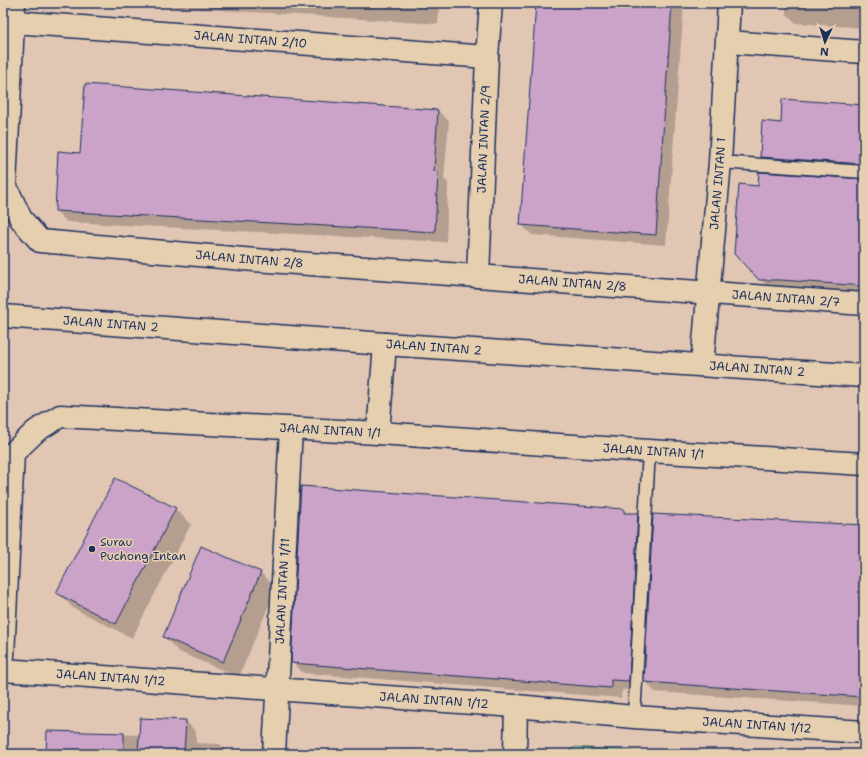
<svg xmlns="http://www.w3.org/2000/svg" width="867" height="757" viewBox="0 0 867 757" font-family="'Shantell Sans',sans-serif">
  <defs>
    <pattern id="park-dots" width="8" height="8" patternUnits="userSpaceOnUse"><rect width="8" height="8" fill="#aadd9f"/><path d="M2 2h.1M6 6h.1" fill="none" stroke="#92be8b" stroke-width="1.8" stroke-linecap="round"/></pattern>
  </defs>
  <rect width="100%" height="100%" fill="#e1c6b4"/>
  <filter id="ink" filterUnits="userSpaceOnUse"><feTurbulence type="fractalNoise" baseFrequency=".025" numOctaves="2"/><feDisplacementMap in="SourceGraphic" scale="8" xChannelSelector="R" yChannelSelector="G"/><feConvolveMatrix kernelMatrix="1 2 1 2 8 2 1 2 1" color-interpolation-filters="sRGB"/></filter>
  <g filter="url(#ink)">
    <polygon fill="url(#park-dots)" stroke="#62867e" points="575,747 672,754 564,754"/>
    <g fill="#0003">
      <polygon points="111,3 439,3 438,24"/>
      <polygon points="537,3 684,3 666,245 532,235 521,224"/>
      <polygon points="770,3 864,3 864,28 796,23 786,13 786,7 774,6"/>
      <polygon points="86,85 438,111 449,121 444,179 448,183 446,242 67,222 56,211 59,152 81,154"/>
      <polygon points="864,106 864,177 774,170 761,157 781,124"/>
      <polygon points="864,180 864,298 774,293 760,279"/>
      <polygon points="175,509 191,524 132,638 73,608 57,592"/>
      <polygon points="623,510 627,514 638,514 648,525 639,691 622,690 621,698 303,673 292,662"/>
      <polygon points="864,526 864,706 655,692 645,681"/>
      <polygon points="202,548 261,573 276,588 239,677 179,652 164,637"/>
      <polygon points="186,721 196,732 196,743 220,744 229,754 47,754 48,732 140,735"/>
      <polygon points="400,750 484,753 485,754 400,754"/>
    </g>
    <g fill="#cba3c9" stroke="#1b2f5e">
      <polygon points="536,3 672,3 656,235 520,225"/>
      <polygon points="85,84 438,110 434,171 438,172 435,232 55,211 58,151 80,153"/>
      <polygon points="782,99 864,105 864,164 760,157 762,121 781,123"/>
      <polygon points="759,172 864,179 864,286 780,280 759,280 734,254 739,184 758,186"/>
      <polygon points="115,478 176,508 116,624 56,593"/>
      <polygon points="301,486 624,509 624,513 638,513 629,681 611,680 611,688 291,663"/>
      <polygon points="653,514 864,525 864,697 644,682"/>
      <polygon points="201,546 261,572 223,662 163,637"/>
      <polygon points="140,718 186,720 184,754 138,754"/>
      <polygon points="47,731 124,733 124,754 46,754"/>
    </g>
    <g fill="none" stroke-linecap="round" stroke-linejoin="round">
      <g stroke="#1b2f5e" stroke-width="15">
        <g id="service">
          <polyline points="720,162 864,172"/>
          <polyline points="634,717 649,451"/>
        </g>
      </g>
      <g stroke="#1b2f5e" stroke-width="25">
        <g id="minor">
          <path id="s1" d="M14,3L5,185L21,219L40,241L255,260L864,304"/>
          <path id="s2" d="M14,22L487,57"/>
          <polyline points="728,42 864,52"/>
          <path id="s3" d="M478,276L487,57L491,3"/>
          <path id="s4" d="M702,365L720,162L729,3"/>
          <polyline points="378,433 385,344"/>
          <path id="s5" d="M3,656L13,453L36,431L60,416L378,433L649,451L864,464"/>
          <path id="s6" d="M3,670L516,706L634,717L864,732"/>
          <path id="s7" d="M274,754L291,428"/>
          <polyline points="515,754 516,706"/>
        </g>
      </g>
      <g stroke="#1b2f5e" stroke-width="25">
        <g id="tertiary">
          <path id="s8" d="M3,316L385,344L864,376"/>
        </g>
      </g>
      <use href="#service" stroke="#e6cfaf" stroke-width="12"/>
      <use href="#minor" stroke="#e6cfaf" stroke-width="22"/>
      <use href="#tertiary" stroke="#e6cfaf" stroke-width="22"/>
    </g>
  </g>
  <circle fill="#1b2f5e" stroke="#e6cfaf" stroke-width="1.5" cx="92" cy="549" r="4"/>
  <g text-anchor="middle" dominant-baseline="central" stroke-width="3" stroke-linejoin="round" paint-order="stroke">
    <g font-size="12" fill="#1b2f5e" stroke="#e6cfaf">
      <text stroke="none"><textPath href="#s2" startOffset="237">JALAN INTAN 2/10</textPath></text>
      <text stroke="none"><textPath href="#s3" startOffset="137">JALAN INTAN 2/9</textPath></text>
      <text stroke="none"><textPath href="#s4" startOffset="182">JALAN INTAN 1</textPath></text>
      <text stroke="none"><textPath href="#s1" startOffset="459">JALAN INTAN 2/8</textPath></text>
      <text stroke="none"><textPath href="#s1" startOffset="783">JALAN INTAN 2/8</textPath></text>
      <text stroke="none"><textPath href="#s1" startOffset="997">JALAN INTAN 2/7</textPath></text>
      <text stroke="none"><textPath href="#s8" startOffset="108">JALAN INTAN 2</textPath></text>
      <text stroke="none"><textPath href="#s8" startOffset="432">JALAN INTAN 2</textPath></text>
      <text stroke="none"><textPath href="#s8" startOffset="756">JALAN INTAN 2</textPath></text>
      <text stroke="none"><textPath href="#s5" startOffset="534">JALAN INTAN 1/1</textPath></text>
      <text stroke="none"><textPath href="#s5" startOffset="858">JALAN INTAN 1/1</textPath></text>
      <text stroke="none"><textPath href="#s7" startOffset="163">JALAN INTAN 1/11</textPath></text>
      <text stroke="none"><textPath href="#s6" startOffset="108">JALAN INTAN 1/12</textPath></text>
      <text stroke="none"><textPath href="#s6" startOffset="432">JALAN INTAN 1/12</textPath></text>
      <text stroke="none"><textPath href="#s6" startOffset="756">JALAN INTAN 1/12</textPath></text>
    </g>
    <g font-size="12" fill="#1b2f5e" stroke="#e6cfaf" text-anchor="start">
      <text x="100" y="542">Surau<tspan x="100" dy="14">Puchong Intan</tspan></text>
    </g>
  </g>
  <rect width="867" height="757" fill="none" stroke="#e6cfaf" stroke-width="16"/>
  <rect x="8" y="8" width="851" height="741" fill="none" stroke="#1b2f5e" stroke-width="1.5" filter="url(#ink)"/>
  <g transform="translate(825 42) rotate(184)" stroke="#e6cfaf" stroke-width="3" paint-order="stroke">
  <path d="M0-3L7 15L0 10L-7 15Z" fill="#1b2f5e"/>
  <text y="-6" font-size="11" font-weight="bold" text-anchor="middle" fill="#1b2f5e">N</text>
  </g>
</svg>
